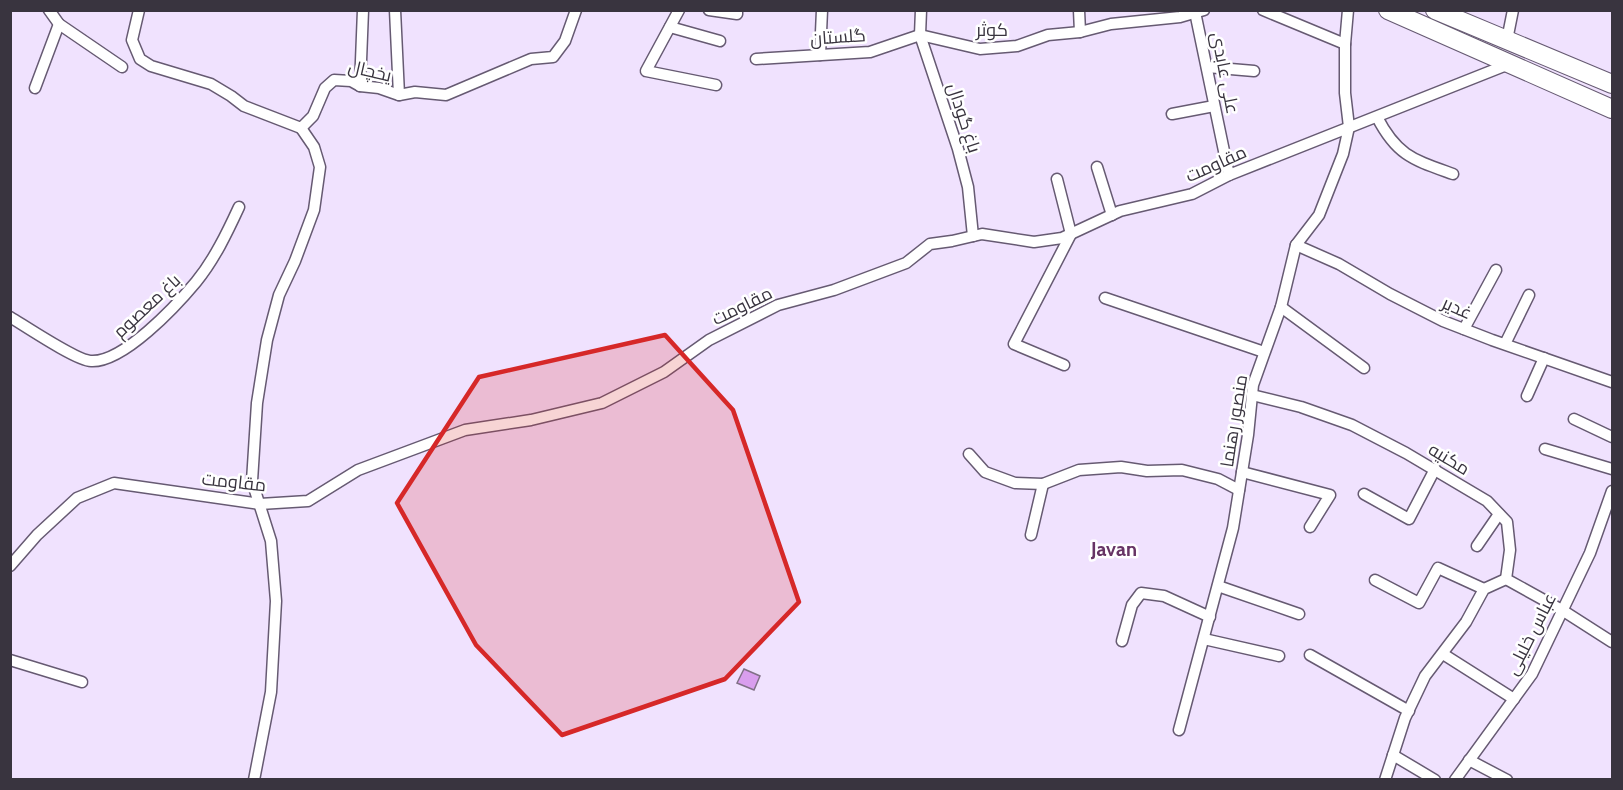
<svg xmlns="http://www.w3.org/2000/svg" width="1623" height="790" viewBox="0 0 1623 790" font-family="Cabin,Cairo,sans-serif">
  <rect width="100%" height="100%" fill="#f0e2fe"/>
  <polygon fill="#d99eee" stroke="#817087" stroke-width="1.5" points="744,669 760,676 754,690 737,683"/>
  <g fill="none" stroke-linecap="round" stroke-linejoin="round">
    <g stroke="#665a72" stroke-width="13">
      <g id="street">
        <polyline points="49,10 59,24 122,67"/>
        <polyline points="139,10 132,40 140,59 151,66 211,84 231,96 244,106 301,128 313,116 325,88 334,80 351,81 360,86 379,88 399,95 415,92 446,95 531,59 553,57 565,41 576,10"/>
        <polyline points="395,10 399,95"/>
        <polyline points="679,10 646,71 716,85"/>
        <polyline points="709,10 737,14 737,10"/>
        <polyline points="921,10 920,35 958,149 968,187 973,236"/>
        <polyline points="1079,10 1080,32"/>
        <polyline points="1263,10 1345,44"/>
        <polyline points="1195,12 1229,175"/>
        <polyline points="670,27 720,41"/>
        <polyline points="1507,40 1513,10"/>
        <polyline points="820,55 822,10"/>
        <polyline points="756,59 870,52 920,35 980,49 1017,46 1048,35 1080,32 1111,24 1180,17 1204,10"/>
        <polyline points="1207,67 1254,71"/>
        <polyline points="360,86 363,10"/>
        <polyline points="35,88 59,24"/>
        <polyline points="1172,114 1214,106"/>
        <path d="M1377,117C1397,156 1414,160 1453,174"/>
        <polyline points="1097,167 1112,215"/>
        <polyline points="1057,179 1071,234 1014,344 1064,365"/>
        <polyline points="1296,245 1339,264 1390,294 1443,321 1492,340 1612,382"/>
        <polyline points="1105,298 1264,352"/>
        <polyline points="1281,307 1364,368"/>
        <path d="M10,317C25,326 77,361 91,361C123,363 176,306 196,282C214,260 227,233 239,207"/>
        <polyline points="1464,329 1496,270"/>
        <polyline points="1505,344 1529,295"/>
        <polyline points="1252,395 1301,407 1352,425 1406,453 1487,501 1507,522 1510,550 1506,579 1562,610 1612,642"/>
        <polyline points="1527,396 1544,358"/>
        <polyline points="1574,419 1612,437"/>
        <polyline points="1545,449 1612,469"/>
        <polyline points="969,454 985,472 1015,483 1043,484 1079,470 1121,467 1147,471 1182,470 1218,479 1239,490"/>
        <polyline points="1242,472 1330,495 1310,527"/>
        <polyline points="1364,494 1409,519 1435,469"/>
        <polyline points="1031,535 1043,484"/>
        <polyline points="1477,546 1499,514"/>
        <polyline points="10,566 37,535 77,498 114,483 260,504 308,501 358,470 465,430 531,420 602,403 664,372 709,340 778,305 834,290 906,263 930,244 952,241 982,234 1034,242 1062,238 1120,211 1192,194 1229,175 1509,64"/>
        <polyline points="1375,580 1419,603 1438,568 1484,589"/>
        <polyline points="1218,586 1299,614"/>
        <polyline points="1204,639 1279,656"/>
        <polyline points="1122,641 1132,605 1141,593 1164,596 1210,617"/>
        <polyline points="1443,654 1514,699"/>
        <polyline points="1310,655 1409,711"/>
        <polyline points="10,660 82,682"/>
        <polyline points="1179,730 1233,528 1248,435 1253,385 1281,307 1296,245 1319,215 1343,154 1349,127 1345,93 1345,44 1348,10"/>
        <polyline points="1393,755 1435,780"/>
        <polyline points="1469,760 1507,780"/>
        <polyline points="254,780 271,692 276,601 271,541 252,481 257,403 267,340 279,295 295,261 314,210 320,167 314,147 301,128"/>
        <polyline points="1385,780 1405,718 1425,676 1466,622 1484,589 1506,579"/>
        <polyline points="1455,780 1532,674 1590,553 1612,491"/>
      </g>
    </g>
    <g stroke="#665a72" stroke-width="20">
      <g id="primary">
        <polyline points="1388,10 1612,109"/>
        <polyline points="1435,10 1612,84"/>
      </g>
    </g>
    <use href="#street" stroke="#fff" stroke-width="10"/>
    <use href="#primary" stroke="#fff" stroke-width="18"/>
  </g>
  <path fill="#d62828" fill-opacity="0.2" stroke="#d62828" stroke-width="4.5" stroke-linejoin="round" d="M665,335L733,410L799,602L725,679L562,735L476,645L397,503L479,377Z"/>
  <g text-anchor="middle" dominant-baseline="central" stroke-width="5" stroke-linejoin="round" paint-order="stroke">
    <g font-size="18" fill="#39343f" stroke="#fff">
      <text x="992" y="30">کوثر</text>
      <text transform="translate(838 37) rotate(-4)">گلستان</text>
      <text transform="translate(370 71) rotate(13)">یخچال</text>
      <text transform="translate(1225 73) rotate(79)">علی عابدی</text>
      <text transform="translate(964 118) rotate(72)">باغ گودال</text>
      <text transform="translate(1216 164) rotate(-24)">مقاومت</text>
      <text transform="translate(147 306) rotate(-43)">باغ معصوم</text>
      <text transform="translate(742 306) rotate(-26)">مقاومت</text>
      <text transform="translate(1457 308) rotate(24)">غدیر</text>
      <text transform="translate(1234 421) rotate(-81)">منصور رهنما</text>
      <text transform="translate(1449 459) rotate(31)">مکنیه</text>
      <text transform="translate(234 482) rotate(6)">مقاومت</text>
      <text transform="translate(1531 634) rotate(-63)">عباس خلیلی</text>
    </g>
    <g font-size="20" font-weight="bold" fill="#673465" stroke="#fff">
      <text x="1114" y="549">Javan</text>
    </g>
  </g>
  <rect width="1623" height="790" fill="none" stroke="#39343f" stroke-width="24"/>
</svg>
